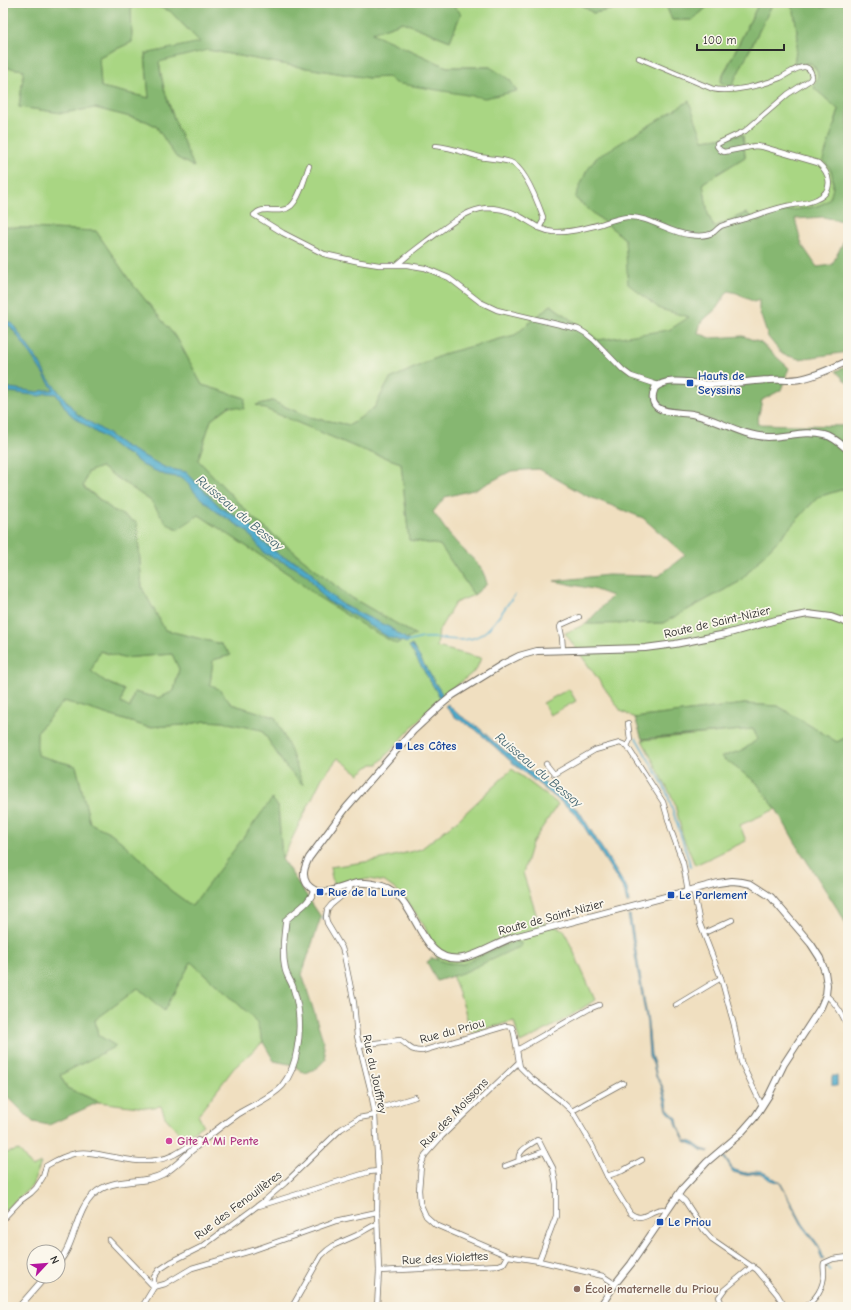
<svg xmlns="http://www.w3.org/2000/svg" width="851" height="1310" viewBox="0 0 851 1310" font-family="'Comic Neue',sans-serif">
  <rect width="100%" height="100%" fill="#fbf7ec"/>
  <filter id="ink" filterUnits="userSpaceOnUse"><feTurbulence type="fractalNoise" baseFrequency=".025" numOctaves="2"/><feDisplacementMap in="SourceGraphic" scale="8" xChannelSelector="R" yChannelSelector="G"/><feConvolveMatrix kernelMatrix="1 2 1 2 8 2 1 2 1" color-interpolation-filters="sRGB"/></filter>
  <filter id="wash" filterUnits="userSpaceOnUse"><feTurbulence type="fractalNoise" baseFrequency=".012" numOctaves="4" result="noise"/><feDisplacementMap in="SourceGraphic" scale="16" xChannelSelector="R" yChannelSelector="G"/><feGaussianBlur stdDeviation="0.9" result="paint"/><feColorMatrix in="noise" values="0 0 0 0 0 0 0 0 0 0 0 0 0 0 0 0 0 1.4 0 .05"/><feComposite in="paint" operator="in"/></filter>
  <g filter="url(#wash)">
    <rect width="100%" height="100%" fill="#f0dfc0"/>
    <g fill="#a9d683" stroke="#6a8057">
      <path d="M131,3H148L170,11L208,50L288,65L368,78L389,77L490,67H447L372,33L403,22L450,41L461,13L450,3H579L593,13L621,8L629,3H667L666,5L672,20H692L706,8L705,3H759L720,81L731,87L773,3H789L794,11L798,38L794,64L811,63C820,73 819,76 814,88L839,110L823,160C831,169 833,172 833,185C833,190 831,198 827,201C812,213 774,206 760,222L746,213L714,227L708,214L703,183L745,157L743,135L702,140L575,198L625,239L629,284L660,309L690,317L669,330L633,336L598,340L551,305L515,335L447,353L390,379L374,408L350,425L309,417L272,401L256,405L360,449L401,463L409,540L440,545L474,595L455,603L439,630L437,647L481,658L476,670L435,703L378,764H372L359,774L338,758L322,778L282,859L278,806L272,800L192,906L170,890L146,863L111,833L90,823L76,766L36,755L37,732L64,701L147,727L185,725L205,721L223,722L262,730L285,766L275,717L231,704L220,690L210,684L213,660L231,655L221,644L165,630L142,588L137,523L113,510L83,486L88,472L101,467L151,501L167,524L199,515L290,575L318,597L416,635L347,595L254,519L198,460L211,420L230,406L245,398L202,385L178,340L130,281L96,231L4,227L3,225V67L24,70L19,107L62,113L95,108L146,121L156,126L176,157L194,167L177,127L164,89L157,52L145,54L149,98L101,87L99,57L132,42Z"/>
      <polygon points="844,489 848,491 848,736 837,742 778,706 744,704 635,718 621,711 565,633 586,624 663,623 739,582 818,497"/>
      <polygon points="99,651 123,658 172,654 179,669 174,691 159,698 134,692 130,708 121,703 124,690 106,682 91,671"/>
      <polygon points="569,689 576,701 550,715 543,703"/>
      <polygon points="753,729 758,739 743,750 722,757 756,782 776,809 740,825 746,841 695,865 683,837 674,801 642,740"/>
      <path d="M512,769L558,804L532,843L523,873L538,920L564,930L595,1000C571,1016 546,1031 520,1043L514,1021L471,1032L462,1001L453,978L452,964L438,960L425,927L404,896L385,882L369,879L333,884L330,867L378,860L421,849L459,819Z"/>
      <polygon points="191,962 256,1020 263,1042 234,1068 198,1115 203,1125 184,1138 165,1117 161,1106 146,1108 99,1102 67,1088 60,1075 115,1046 98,1035 95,1020 138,988 164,1010"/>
      <polygon points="3,1146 6,1153 19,1150 32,1167 41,1163 32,1186 3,1212"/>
    </g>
    <g fill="#86b771" stroke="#58714e" fill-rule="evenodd">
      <path d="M3,3H131L132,42L99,57L101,87L149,98L145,54L200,42L170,11L148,3H450L461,13L450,41L403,22L372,33L447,67H490L510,80L517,91L485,98L395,83L388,77L368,78L288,65L208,50L159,62C163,98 180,133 194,167L176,157L156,126L146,121L95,108L62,113L19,107L24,70L3,67Z"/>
      <polygon points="579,3 629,3 621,8 593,13"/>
      <polygon points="667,3 705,3 706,8 692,20 672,20 666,5"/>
      <polygon points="759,3 773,3 731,87 720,82"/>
      <path d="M789,3H815L825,8L829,3H848V222L823,217L795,219L802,245L817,267L832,265L848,232V352L799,359L782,354L768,337L759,310V300L754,302L737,293L728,291L716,309L701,322L698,333L711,338L743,336L761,343L789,368L781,390L762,400L757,424L846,426L848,427V491L844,489L818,497L739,582L663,623L586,624L612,596L593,589L554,581L608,575L659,576L685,555L643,518L585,495L539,469L511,471L477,489L445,497L433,512C441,522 447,533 456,542C468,556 483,563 487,584L474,595L440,545L409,540L401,463L360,449L256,405L272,401L309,417L350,425L374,408L390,379L447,353L515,335L551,305L598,340L669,330L689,317L660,309L628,284L625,239L575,198L586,172L596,158L689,101L703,140L743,135L745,157L703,183L708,214L714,227L746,213L760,222C774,206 812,213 827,201C831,198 833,190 833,185C833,172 831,169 823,160L839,110L814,88C819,76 820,73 811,63L794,64L798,38L794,11Z"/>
      <path d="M3,225L4,227L96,231L130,281L178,340L202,385L245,398L244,409L229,406L211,420L198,460L254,519L347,595L416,635L396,644L359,623L318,597L290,575L199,515L178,529L167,524L151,501L101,467L88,472L83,487L113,510L137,523L142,588L165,630L221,644L231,655L213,660L210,684L220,690L231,704L275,717L291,751L303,785L285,766L262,730L223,722L205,721L185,725L147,727L64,701L37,732V755L76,766L90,823L111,833L146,863L170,890L192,906L272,799L278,806L282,859L321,917L302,974L322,1037L326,1059L317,1068L306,1073L301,1071L294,1065L274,1061L263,1042L256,1020L191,962L164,1011L138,988L95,1020L98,1035L116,1046L60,1075L67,1088L99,1102L49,1125L33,1122L3,1092ZM100,651L123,658L172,654L179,669L174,691L159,698L134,692L130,708L121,703L124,690L106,682L91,671Z"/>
      <polygon points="848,366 848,384 836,371"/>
      <polygon points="744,704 778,706 837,742 848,736 848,929 842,916 801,852 776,809 756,782 721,757 743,750 758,739 753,729 642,739 635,718"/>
      <polygon points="515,941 521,943 521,947 512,950 465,972 437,981 427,962 432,958 448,963 463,964 491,951"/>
    </g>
    <g fill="#4daacb" stroke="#3c6a7b">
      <path d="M3,321L12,323L39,362L47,377L77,414L107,433L123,445L166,468L186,472L220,507L250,525L263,542L281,556L301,564L310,571L325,591L342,604L361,614L389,627L409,641L407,643L388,637L360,619L326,600L320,593L308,576L294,567L264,553L247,531L217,512L198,496L183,478L165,475L142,465L130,455L121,451L110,442L75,418L69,413L56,394L45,393L40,396L3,391V387L38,392L44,390H52L53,389C39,368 26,346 10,326L3,324Z"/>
      <polygon points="412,645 444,697 441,699 409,646"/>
      <polygon points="448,704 458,714 478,727 493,741 579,811 627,889 629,903 627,903 624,890 576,814 514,764 475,729 455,717 445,706"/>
      <polygon points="628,915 630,915 648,1022 651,1055 654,1063 657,1077 662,1085 667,1101 668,1109 670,1112 677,1118 678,1125 685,1140 692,1142 702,1149 709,1151 709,1152 701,1150 694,1145 685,1141 677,1126 675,1118 669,1113 667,1110 661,1085 656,1077 653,1064 649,1056 647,1024"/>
      <polygon points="832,1076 837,1076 837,1086 832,1085"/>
      <polygon points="723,1154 732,1168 735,1170 745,1173 757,1171 761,1171 780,1182 803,1224 819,1246 824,1259 822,1260 818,1247 803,1227 780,1183 770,1180 762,1174 756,1173 745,1175 733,1172 722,1155"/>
    </g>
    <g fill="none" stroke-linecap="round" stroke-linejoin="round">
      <g stroke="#4daacb" stroke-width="1.5">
        <path d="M407,641L408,642C413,640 418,639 423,638C444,636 468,647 486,631C498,621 505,606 515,595"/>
        <polyline points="636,738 663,784 668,796 691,867"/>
        <polyline points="323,919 325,912"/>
        <polyline points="826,1264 830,1270"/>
      </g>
    </g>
  </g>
  <g filter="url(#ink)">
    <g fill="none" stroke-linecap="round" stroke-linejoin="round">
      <g stroke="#706a5f" stroke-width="6">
        <g id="minor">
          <path d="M435,146C451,147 465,153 480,157C490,159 501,159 510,162C525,167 538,203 543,217V221L539,228"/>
          <path d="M309,166C305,177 300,198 291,206C279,216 264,204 254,215L283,233L324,254L360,262L379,265H407L425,268L449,278L480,302L497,310L578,329L585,333L594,340L623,370L631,376L658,385"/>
          <path d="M398,264C410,253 423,244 436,234C452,223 466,210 486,208C498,208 511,211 521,217C532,223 541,231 554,232C569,233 587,228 601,224C610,221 618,218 627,217C650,216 668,233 690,235C697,236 708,236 714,232C716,230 718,228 721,226C728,223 736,222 744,219C758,215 772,209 787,206C797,204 808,204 817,199C834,191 831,174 818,163L763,147L755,146L724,152L720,150L717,146V144L745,131L788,94L810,80L812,76C811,72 810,68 805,67C797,66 787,75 780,78C763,85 731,93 713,89L639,58"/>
          <polyline points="563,651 562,637 560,627 561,625 579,617"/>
          <polyline points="628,723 630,740 627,746 663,802 672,833 683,863 688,891"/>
          <polyline points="546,764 554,774 595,750 620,743 627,746"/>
          <polyline points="350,885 350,889 331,905 327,910 326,917 327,923 342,948 344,955 354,1003 357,1036 371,1092 375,1115 378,1171 377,1212 379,1271 377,1307"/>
          <polyline points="693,889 700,924 721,978 734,1025 741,1062 762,1106"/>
          <polyline points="704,933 732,920"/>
          <path d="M826,995C837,1004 842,1014 848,1027"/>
          <polyline points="676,1005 721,978"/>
          <path d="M359,1045L400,1040C410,1046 409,1051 422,1051L506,1026L512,1027L514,1033L519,1062L442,1136L425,1155L421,1166L419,1190L420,1203L426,1216L436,1225L508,1256L539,1261L603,1276L615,1284"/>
          <polyline points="517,1050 589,1009 599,1005"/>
          <path d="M519,1062L520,1067L531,1078L560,1100L572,1111L592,1145L607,1176L630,1213C640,1221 645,1215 655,1211C659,1209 664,1209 668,1210"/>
          <polyline points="374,1110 415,1097"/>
          <polyline points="572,1111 623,1083"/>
          <path d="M519,1161C516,1151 530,1145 537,1140L539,1141L545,1153"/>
          <polyline points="505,1166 542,1152 545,1153 553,1168 556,1184 556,1216 539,1261"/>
          <polyline points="607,1176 622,1171 642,1160"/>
          <polyline points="678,1195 685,1201 704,1230 712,1239 757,1270 777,1294 785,1307"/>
          <polyline points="259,1206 369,1172 378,1171"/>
          <path d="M3,1219L20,1201L31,1193L36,1188L43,1177L46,1166C56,1160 66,1155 77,1153C87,1151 98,1154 108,1156C123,1159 141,1163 157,1160C173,1158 185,1148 198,1140L201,1142"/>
          <polyline points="109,1240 154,1287"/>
          <polyline points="379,1271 499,1265 504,1263 508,1256"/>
          <polyline points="154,1287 165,1284 192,1268 254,1250 336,1221 377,1212"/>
          <polyline points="142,1307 154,1287 154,1277 159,1270 171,1262 203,1246 264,1201 285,1183 341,1129 359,1118 375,1115"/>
          <path d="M292,1307L321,1256C333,1243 343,1242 357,1235C364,1231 370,1227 377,1224"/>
          <polyline points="723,1307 719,1297 724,1290 753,1266"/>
          <path d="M804,1307C816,1300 824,1287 824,1273C824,1269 823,1266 824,1263L833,1259L848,1257"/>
        </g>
      </g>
      <g stroke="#706a5f" stroke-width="7">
        <g id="tertiary">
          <path d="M58,1263C76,1243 75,1211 94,1194C114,1176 141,1186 163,1174C173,1169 182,1159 191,1151C206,1138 222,1125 238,1114C251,1106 272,1097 282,1086C290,1076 295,1063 297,1050C301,1029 300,1008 293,987C291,981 286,975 285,968C282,952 284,936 286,920C296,910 310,904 314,890"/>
          <polyline points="19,1307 46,1276"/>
        </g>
      </g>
      <g stroke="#706a5f" stroke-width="8">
        <g id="secondary">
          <path d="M848,361C832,368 817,376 800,379C789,381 779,379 769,380C747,381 724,386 702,384C688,383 667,377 655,388C652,395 651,402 657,407C666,414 682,412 692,414C718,419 741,436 768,437C787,437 806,430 825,435C834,437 841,444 848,450"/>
          <path d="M600,1307L615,1284L631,1264L682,1189L707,1162L740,1134L755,1117L769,1095L784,1064L821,1007L826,995L827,985L825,972L820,958L811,944L771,897L751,884L742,882L732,881L718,883L514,937C497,943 479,955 463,958C417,966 420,897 382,886C374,884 366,882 358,883C341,885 321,901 307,884C301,875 305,866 309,858L346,808L413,731L441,705L453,695L503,664L519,656L537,651L645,648L675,644L726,634L776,620L808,614L831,617L848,623"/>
        </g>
      </g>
      <use href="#minor" stroke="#fff" stroke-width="4.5"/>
      <use href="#tertiary" stroke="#fff" stroke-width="5.5"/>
      <use href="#secondary" stroke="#fff" stroke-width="6"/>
    </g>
  </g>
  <g fill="#1a4fb4" stroke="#fbf7ec" stroke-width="1.5">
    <rect x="686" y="379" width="8" height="8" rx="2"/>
    <rect x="395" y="742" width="8" height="8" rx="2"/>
    <rect x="316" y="888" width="8" height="8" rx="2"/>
    <rect x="667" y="891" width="8" height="8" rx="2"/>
    <rect x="656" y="1218" width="8" height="8" rx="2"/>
  </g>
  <circle fill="#d1479c" stroke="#fbf7ec" stroke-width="1.5" cx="169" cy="1141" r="4"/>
  <circle fill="#8d6e63" stroke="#fbf7ec" stroke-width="1.5" cx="577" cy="1289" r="4"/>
  <g text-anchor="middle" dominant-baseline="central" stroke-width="3.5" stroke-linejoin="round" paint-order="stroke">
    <g font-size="12" font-weight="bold" fill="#164399" stroke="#fbf7ec" text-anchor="start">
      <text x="698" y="376">Hauts de<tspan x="698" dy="14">Seyssins</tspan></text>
      <text x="407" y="746">Les Côtes</text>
      <text x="328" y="892">Rue de la Lune</text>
      <text x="679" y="895">Le Parlement</text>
      <text x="668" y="1222">Le Priou</text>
    </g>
    <g font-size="12" fill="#2b2b2b" stroke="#fbf7ec">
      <text transform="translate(717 622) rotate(-13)">Route de Saint-Nizier</text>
      <text transform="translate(551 917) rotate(-15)">Route de Saint-Nizier</text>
      <text transform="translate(452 1031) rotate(-15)">Rue du Priou</text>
      <text transform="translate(375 1074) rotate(78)">Rue du Jouffrey</text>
      <text transform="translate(454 1113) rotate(-46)">Rue des Moissons</text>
      <text transform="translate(238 1205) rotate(-37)">Rue des Fenouillères</text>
      <text transform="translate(445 1258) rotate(-3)">Rue des Violettes</text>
    </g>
    <g font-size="12" font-weight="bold" fill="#b23c85" stroke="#fbf7ec" text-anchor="start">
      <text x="177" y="1141">Gite A Mi Pente</text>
    </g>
    <g font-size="12" font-weight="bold" fill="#785e54" stroke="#fbf7ec" text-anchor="start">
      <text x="585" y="1289">École maternelle du Priou</text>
    </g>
    <g font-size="13" font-style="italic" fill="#395e6b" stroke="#fbf7ec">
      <text transform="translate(240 513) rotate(40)">Ruisseau du Bessay</text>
      <text transform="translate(539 770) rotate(40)">Ruisseau du Bessay</text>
    </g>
  </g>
  <rect width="851" height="1310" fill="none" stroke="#fbf7ec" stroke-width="16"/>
  <g transform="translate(46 1264) rotate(64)"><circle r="19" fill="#fbf7ec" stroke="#a8a59f"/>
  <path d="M0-3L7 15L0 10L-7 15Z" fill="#b5179e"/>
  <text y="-6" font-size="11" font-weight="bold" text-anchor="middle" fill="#2b2b2b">N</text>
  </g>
  <path d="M697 44v6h87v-6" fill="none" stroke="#2b2b2b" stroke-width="2"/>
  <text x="703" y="44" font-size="12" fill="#2b2b2b" stroke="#fbf7ec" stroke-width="3" paint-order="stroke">100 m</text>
</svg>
